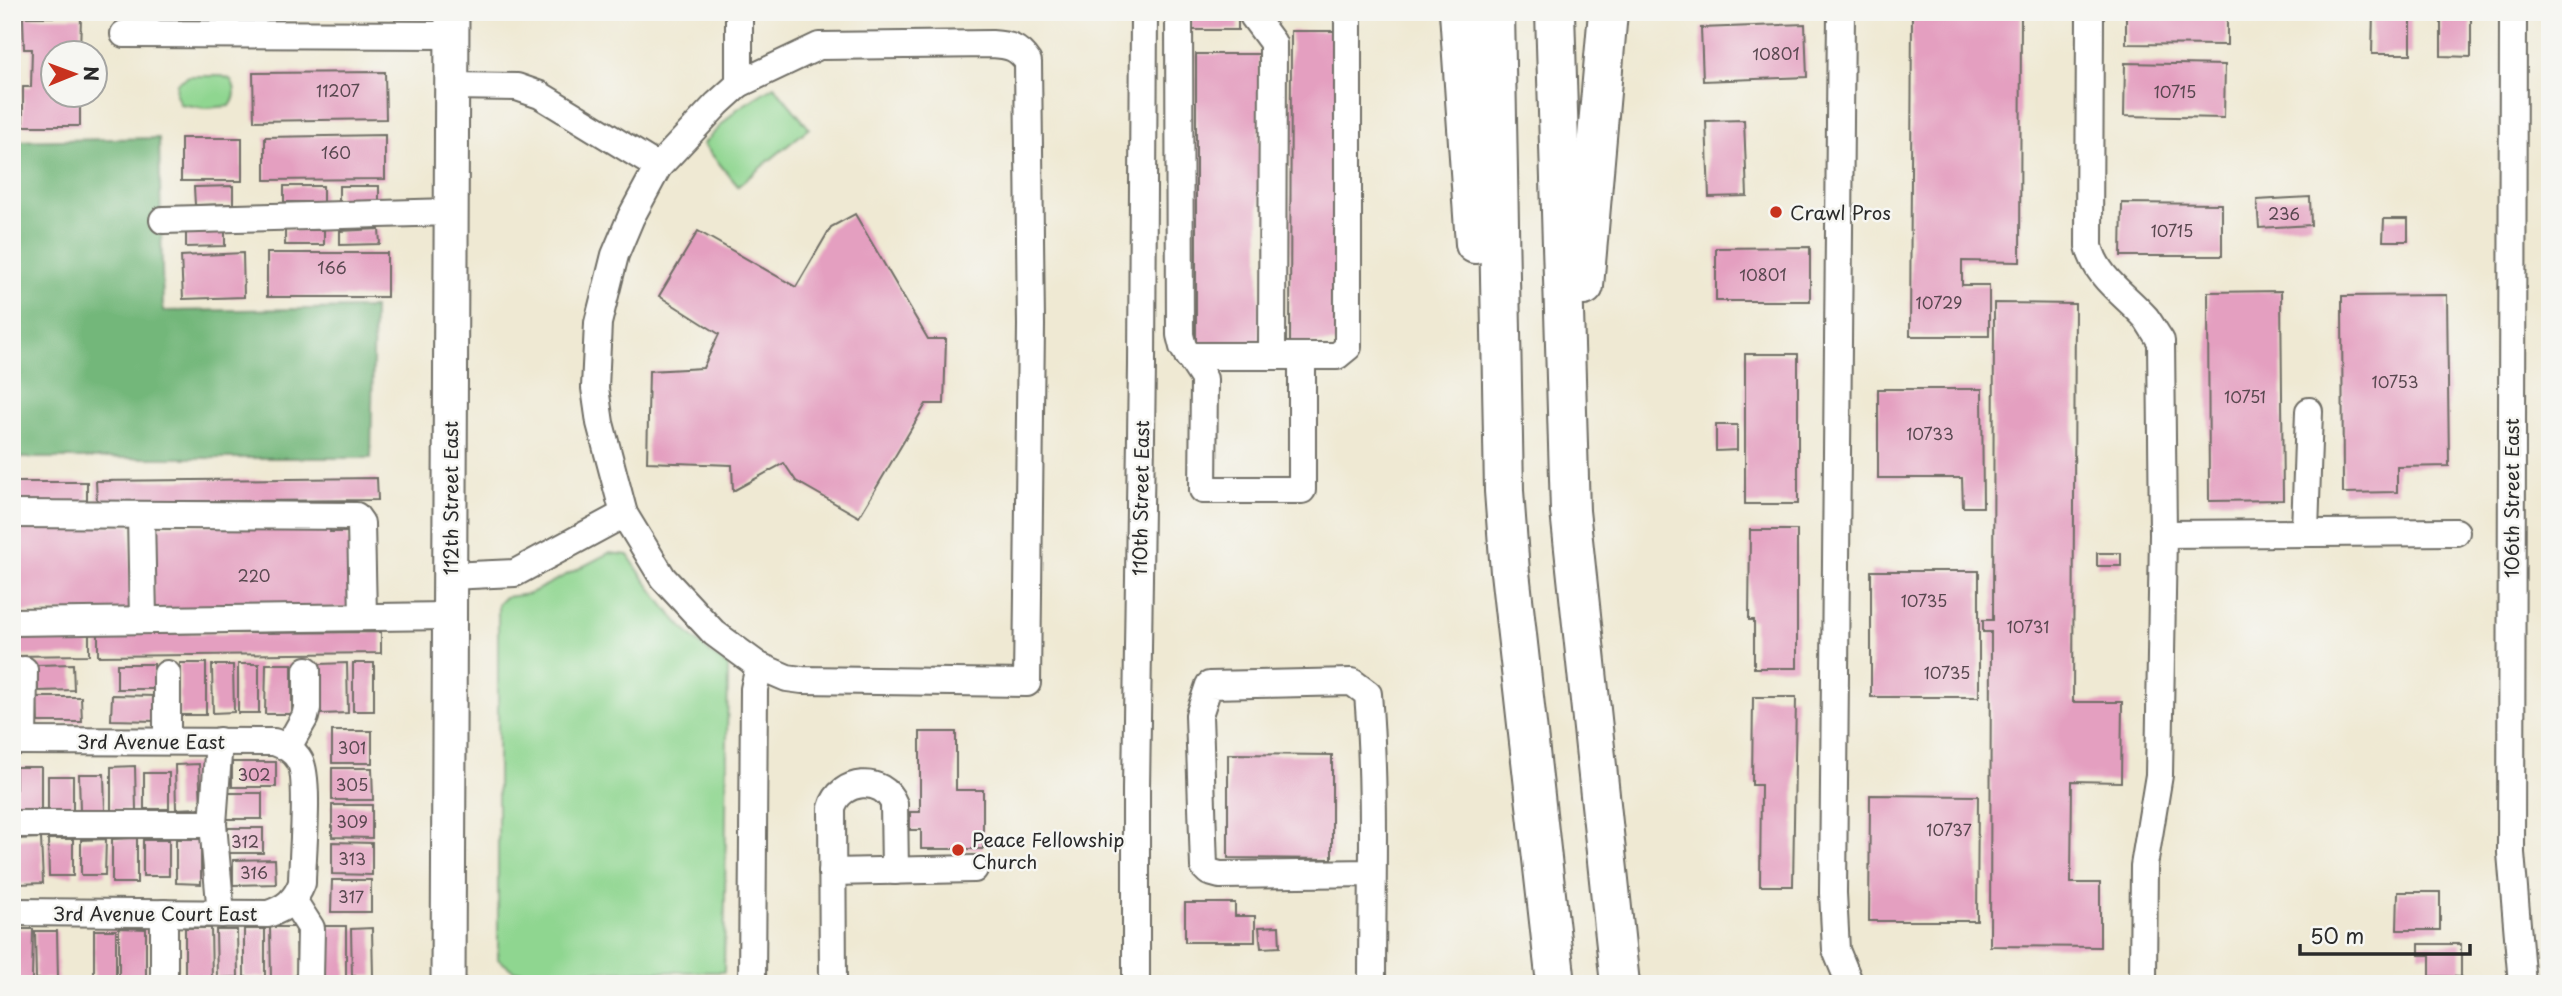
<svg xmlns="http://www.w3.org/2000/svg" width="2562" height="996" viewBox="0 0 2562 996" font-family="'Playpen Sans',sans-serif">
  <rect width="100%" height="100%" fill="#f6f6f2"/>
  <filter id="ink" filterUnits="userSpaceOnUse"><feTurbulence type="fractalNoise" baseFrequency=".0143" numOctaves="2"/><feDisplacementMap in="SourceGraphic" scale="14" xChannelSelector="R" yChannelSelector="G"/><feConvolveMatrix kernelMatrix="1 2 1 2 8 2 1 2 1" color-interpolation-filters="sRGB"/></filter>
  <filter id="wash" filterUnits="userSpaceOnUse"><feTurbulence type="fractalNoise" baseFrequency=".00686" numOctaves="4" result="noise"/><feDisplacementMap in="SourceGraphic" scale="28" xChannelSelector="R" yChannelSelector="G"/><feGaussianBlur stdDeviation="1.57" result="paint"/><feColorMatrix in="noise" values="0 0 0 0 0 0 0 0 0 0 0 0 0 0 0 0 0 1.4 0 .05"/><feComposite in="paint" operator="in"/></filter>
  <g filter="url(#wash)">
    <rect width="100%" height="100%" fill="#efe9d3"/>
    <g fill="#8fd690" stroke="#5d805e" stroke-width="2">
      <path d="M189,76H222L230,79C237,88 236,98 230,106L205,108L180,104L176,94L177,83Z"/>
      <polygon points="774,86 809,128 738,186 703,144 737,109"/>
      <path d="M609,553L628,555C656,598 685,638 728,666L724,972L514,971L498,959V604L505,597L529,594Z"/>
    </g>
    <polygon fill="#73b77a" stroke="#4f7152" stroke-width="2" points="159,138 163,311 374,308 371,458 12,458 12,141"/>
    <g id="blocks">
      <g fill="#e49fc0">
        <rect x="1191" y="12" width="47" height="18"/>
        <polygon points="1701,12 1765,12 1765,16 1701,15"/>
        <polygon points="1912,12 2021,12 2020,262 1962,261 1962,285 1989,285 1989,336 1910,336"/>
        <polygon points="2126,12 2227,12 2227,45 2126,44"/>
        <polygon points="2373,12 2399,12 2399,16 2411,16 2411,54 2372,54"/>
        <polygon points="2441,12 2471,12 2471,57 2441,56"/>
        <polygon points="23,17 81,17 80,52 52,52 52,94 80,94 80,126 23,126 23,87 31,87 32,49 24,49"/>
        <polygon points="1805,24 1807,77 1703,81 1701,28"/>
        <polygon points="1291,31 1338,31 1337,343 1290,343"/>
        <rect x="1196" y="54" width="63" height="289"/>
        <polygon points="2125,63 2225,65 2224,118 2124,116"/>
        <polygon points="385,72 386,119 254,121 253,73"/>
        <polygon points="1744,120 1747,196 1709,197 1706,121"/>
        <polygon points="385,135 385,179 265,180 265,137"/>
        <rect x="181" y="138" width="61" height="43"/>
        <polygon points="233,186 233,204 195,205 194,187"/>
        <rect x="284" y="186" width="39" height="16"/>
        <rect x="339" y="186" width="40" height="16"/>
        <polygon points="2310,197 2311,225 2259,228 2257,200"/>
        <polygon points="2122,203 2222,204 2222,256 2121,256"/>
        <polygon points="855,214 928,339 946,339 944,404 926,404 859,517 796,481 784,463 733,491 732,465 647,462 649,371 703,368 719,334 659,296 698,231 796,287 831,227"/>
        <polygon points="2384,219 2408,219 2408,241 2383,241"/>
        <polygon points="379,229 380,244 340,245 340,231"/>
        <rect x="285" y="230" width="39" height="15"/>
        <polygon points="186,232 225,232 225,246 186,247"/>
        <polygon points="1810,247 1810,301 1716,301 1716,248"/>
        <polygon points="243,253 244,297 183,299 181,256"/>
        <rect x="267" y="253" width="120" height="44"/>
        <polygon points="2281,291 2283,500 2209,501 2208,292"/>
        <polygon points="2447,295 2449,466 2397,467 2397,492 2343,493 2342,296"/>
        <polygon points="1994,303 2075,304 2073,702 2122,702 2121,782 2072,781 2071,883 2100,883 2100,947 1990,946 1991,632 1983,632 1983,620 1993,620"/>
        <rect x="1745" y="354" width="53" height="150"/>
        <polygon points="1878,389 1982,389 1983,507 1963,507 1962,478 1878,478"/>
        <polygon points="1716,425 1737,425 1737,450 1716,451"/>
        <polygon points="377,478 378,500 97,502 96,481"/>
        <polygon points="12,482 87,482 87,503 12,504"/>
        <polygon points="330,524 330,532 348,532 348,542 354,542 355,608 154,610 153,526"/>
        <polygon points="130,525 131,611 12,612 12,527"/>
        <polygon points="1750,530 1797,530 1797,668 1754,668 1754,620 1749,620"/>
        <rect x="2097" y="553" width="24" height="13"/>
        <rect x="1871" y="571" width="108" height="126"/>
        <polygon points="381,632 381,653 98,656 98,634"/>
        <polygon points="89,634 89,655 12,656 12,635"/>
        <rect x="180" y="663" width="26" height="52"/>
        <polygon points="347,663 348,713 321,714 320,664"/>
        <rect x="353" y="663" width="21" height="48"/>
        <polygon points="73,664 74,690 38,691 37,665"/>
        <rect x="117" y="664" width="37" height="25"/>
        <rect x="238" y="664" width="21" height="49"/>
        <polygon points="266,664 292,664 292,714 265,714"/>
        <polygon points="212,665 233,665 234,712 213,713"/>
        <polygon points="112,695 156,696 156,721 111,720"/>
        <polygon points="37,697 81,697 82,722 38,722"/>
        <polygon points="1753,697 1796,697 1793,886 1760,886 1761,785 1752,785"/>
        <rect x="332" y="731" width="40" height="32"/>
        <polygon points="920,732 956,732 956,790 983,790 983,849 921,849 921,830 910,830 910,812 920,812"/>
        <polygon points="1228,754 1332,755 1332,859 1228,858"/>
        <rect x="232" y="762" width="44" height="25"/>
        <polygon points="199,764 201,808 176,809 175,765"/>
        <polygon points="135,766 136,810 111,810 111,767"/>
        <rect x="16" y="767" width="25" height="45"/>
        <polygon points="332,768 372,768 373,800 332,800"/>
        <rect x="144" y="773" width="25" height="36"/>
        <polygon points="79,774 104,774 105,811 80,811"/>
        <rect x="48" y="776" width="25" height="35"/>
        <rect x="226" y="793" width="36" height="26"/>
        <polygon points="1870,795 1978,796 1977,921 1869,921"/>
        <polygon points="332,805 372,805 372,838 332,837"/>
        <rect x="227" y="828" width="36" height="25"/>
        <polygon points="41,838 43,883 18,884 16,839"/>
        <polygon points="137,838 137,883 112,883 112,839"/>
        <polygon points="48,839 73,839 73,876 49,876"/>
        <polygon points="106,839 105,875 81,875 81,840"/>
        <polygon points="176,839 201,839 201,884 176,883"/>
        <rect x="143" y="840" width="26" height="36"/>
        <polygon points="332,842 372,843 372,875 332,874"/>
        <polygon points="275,859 276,884 233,885 233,860"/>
        <polygon points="332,880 371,880 371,912 331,912"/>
        <polygon points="2398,892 2440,892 2440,930 2397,930"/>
        <polygon points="1185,903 1235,903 1235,916 1255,916 1255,942 1185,942"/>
        <polygon points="320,926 346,926 346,978 319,978"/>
        <polygon points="1279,926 1280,947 1261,948 1259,927"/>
        <polygon points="270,927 296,927 297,979 271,979"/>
        <polygon points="119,928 146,929 146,979 119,979"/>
        <polygon points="185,928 211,928 212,980 185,980"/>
        <polygon points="372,928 373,976 352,976 351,929"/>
        <polygon points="12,929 33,929 32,980 12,980"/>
        <rect x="244" y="929" width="21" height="48"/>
        <rect x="94" y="930" width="22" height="49"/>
        <polygon points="216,930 237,930 238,977 217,978"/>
        <polygon points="35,931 57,931 58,979 36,979"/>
        <polygon points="2419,944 2461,944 2461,977 2430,976 2430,955 2419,955"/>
      </g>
    </g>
  </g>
  <g filter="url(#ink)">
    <use href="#blocks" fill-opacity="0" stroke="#706e66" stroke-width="2"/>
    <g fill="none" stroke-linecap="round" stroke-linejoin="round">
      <g stroke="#706e66" stroke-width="30">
        <g id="minor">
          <polyline points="739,12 739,84"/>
          <polyline points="1179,12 1180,335 1183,347 1204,379 1203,490 1302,490 1302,356"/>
          <polyline points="1253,12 1253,16 1273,43 1272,356"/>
          <polyline points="1841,12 1833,893 1836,950 1850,984"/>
          <path d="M2090,12L2089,246C2097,279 2125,294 2146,318C2151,325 2156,334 2161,341L2163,534L2159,775L2144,866L2143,977L2140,984"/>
          <polyline points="2513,12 2511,853 2522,984"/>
          <polyline points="124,34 452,35"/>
          <path d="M992,44C1009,45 1018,47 1028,62L1031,325L1027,683L802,680L787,678L759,666L714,633L663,578L624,514L600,423L595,388L598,323L615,255L631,217L658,167L717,104L739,84L819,46Z"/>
          <polyline points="451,86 517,87 540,95 658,167"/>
          <polyline points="163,220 451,212"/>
          <polyline points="1188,356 1337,356 1348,347 1348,12"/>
          <polyline points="12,514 356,516 361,523 363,616"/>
          <polyline points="141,515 143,619"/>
          <polyline points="2305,532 2309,411"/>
          <polyline points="2163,534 2456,532"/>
          <polyline points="449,576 515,573 624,514"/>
          <polyline points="12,622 449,616"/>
          <path d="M12,741L274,742C285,746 294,750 300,761C310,780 302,858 302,883C295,901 286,908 268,914L12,912"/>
          <polyline points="23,741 24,670"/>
          <polyline points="167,741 167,674"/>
          <polyline points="219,741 213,824 221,914"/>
          <polyline points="288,747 305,717 307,708 307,670"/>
          <polyline points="12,824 213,824"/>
          <polyline points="832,872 974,869"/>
          <polyline points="293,900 311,928 310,977"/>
          <polyline points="164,913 164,984"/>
          <polyline points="752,984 754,689 759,666"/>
          <path d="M833,984L832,808C840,779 883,775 894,804L895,871"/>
          <polyline points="1136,984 1136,790 1142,365 1144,12"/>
          <path d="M1372,984C1372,887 1376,790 1368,694L1352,682L1209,685L1199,715L1204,867L1209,872L1220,875L1372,873"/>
        </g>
      </g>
      <g stroke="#706e66" stroke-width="37">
        <polyline id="major" points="448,984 452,12"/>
      </g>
      <g stroke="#706e66" stroke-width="42">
        <g id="highway">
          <polyline points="1459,12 1475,244"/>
          <polyline points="1495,12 1504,491 1510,572 1556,984"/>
          <polyline points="1555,12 1570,511 1620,984"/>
          <polyline points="1584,286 1608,12"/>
        </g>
      </g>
      <use href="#minor" stroke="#fff" stroke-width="26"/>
      <use href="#major" stroke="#fff" stroke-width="33"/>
      <use href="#highway" stroke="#fff" stroke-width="38"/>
    </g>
  </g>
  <g fill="#c8321e" stroke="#f6f6f2" stroke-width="2.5">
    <circle cx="1776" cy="212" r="7"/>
    <circle cx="958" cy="850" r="7"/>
  </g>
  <g text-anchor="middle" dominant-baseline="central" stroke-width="5" stroke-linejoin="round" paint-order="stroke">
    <g font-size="16" fill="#594850">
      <text x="1776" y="53">10801</text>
      <text x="338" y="90">11207</text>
      <text x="2175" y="91">10715</text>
      <text x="336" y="152">160</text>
      <text x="2284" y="213">236</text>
      <text x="2172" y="230">10715</text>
      <text x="332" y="267">166</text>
      <text x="1763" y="274">10801</text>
      <text x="1939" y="302">10729</text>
      <text x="2395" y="381">10753</text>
      <text x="2245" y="396">10751</text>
      <text x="1930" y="433">10733</text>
      <text x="254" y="575">220</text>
      <text x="1924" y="600">10735</text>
      <text x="2028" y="626">10731</text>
      <text x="1947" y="672">10735</text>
      <text x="352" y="747">301</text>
      <text x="254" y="774">302</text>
      <text x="352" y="784">305</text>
      <text x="352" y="821">309</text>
      <text x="1949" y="829">10737</text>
      <text x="245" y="841">312</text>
      <text x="352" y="858">313</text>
      <text x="254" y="872">316</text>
      <text x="351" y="896">317</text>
    </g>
    <g font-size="19" fill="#2b2b2b" stroke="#f6f6f2" text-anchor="start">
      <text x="1790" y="212">Crawl Pros</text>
      <text x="972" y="839">Peace Fellowship<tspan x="972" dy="22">Church</tspan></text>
    </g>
    <g font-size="19" fill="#2b2b2b" stroke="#f6f6f2">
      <text transform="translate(450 498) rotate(-90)">112th Street East</text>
      <text transform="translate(1140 498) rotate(-89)">110th Street East</text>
      <text transform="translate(2511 498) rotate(-90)">106th Street East</text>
      <text x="151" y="741">3rd Avenue East</text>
      <text x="155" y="913">3rd Avenue Court East</text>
    </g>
  </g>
  <rect width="2562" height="996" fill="none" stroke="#f6f6f2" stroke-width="42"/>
  <g transform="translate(74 74) rotate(89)"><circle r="33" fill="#f6f6f2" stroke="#a5a5a2" stroke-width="2"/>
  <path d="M0-5L12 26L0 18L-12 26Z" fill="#c8321e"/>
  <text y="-10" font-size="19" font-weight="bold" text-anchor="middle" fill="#2b2b2b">N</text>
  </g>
  <path d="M2300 944v10h170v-10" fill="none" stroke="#2b2b2b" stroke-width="3.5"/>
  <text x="2310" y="944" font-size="21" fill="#2b2b2b" stroke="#f6f6f2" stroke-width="5" paint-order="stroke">50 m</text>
</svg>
